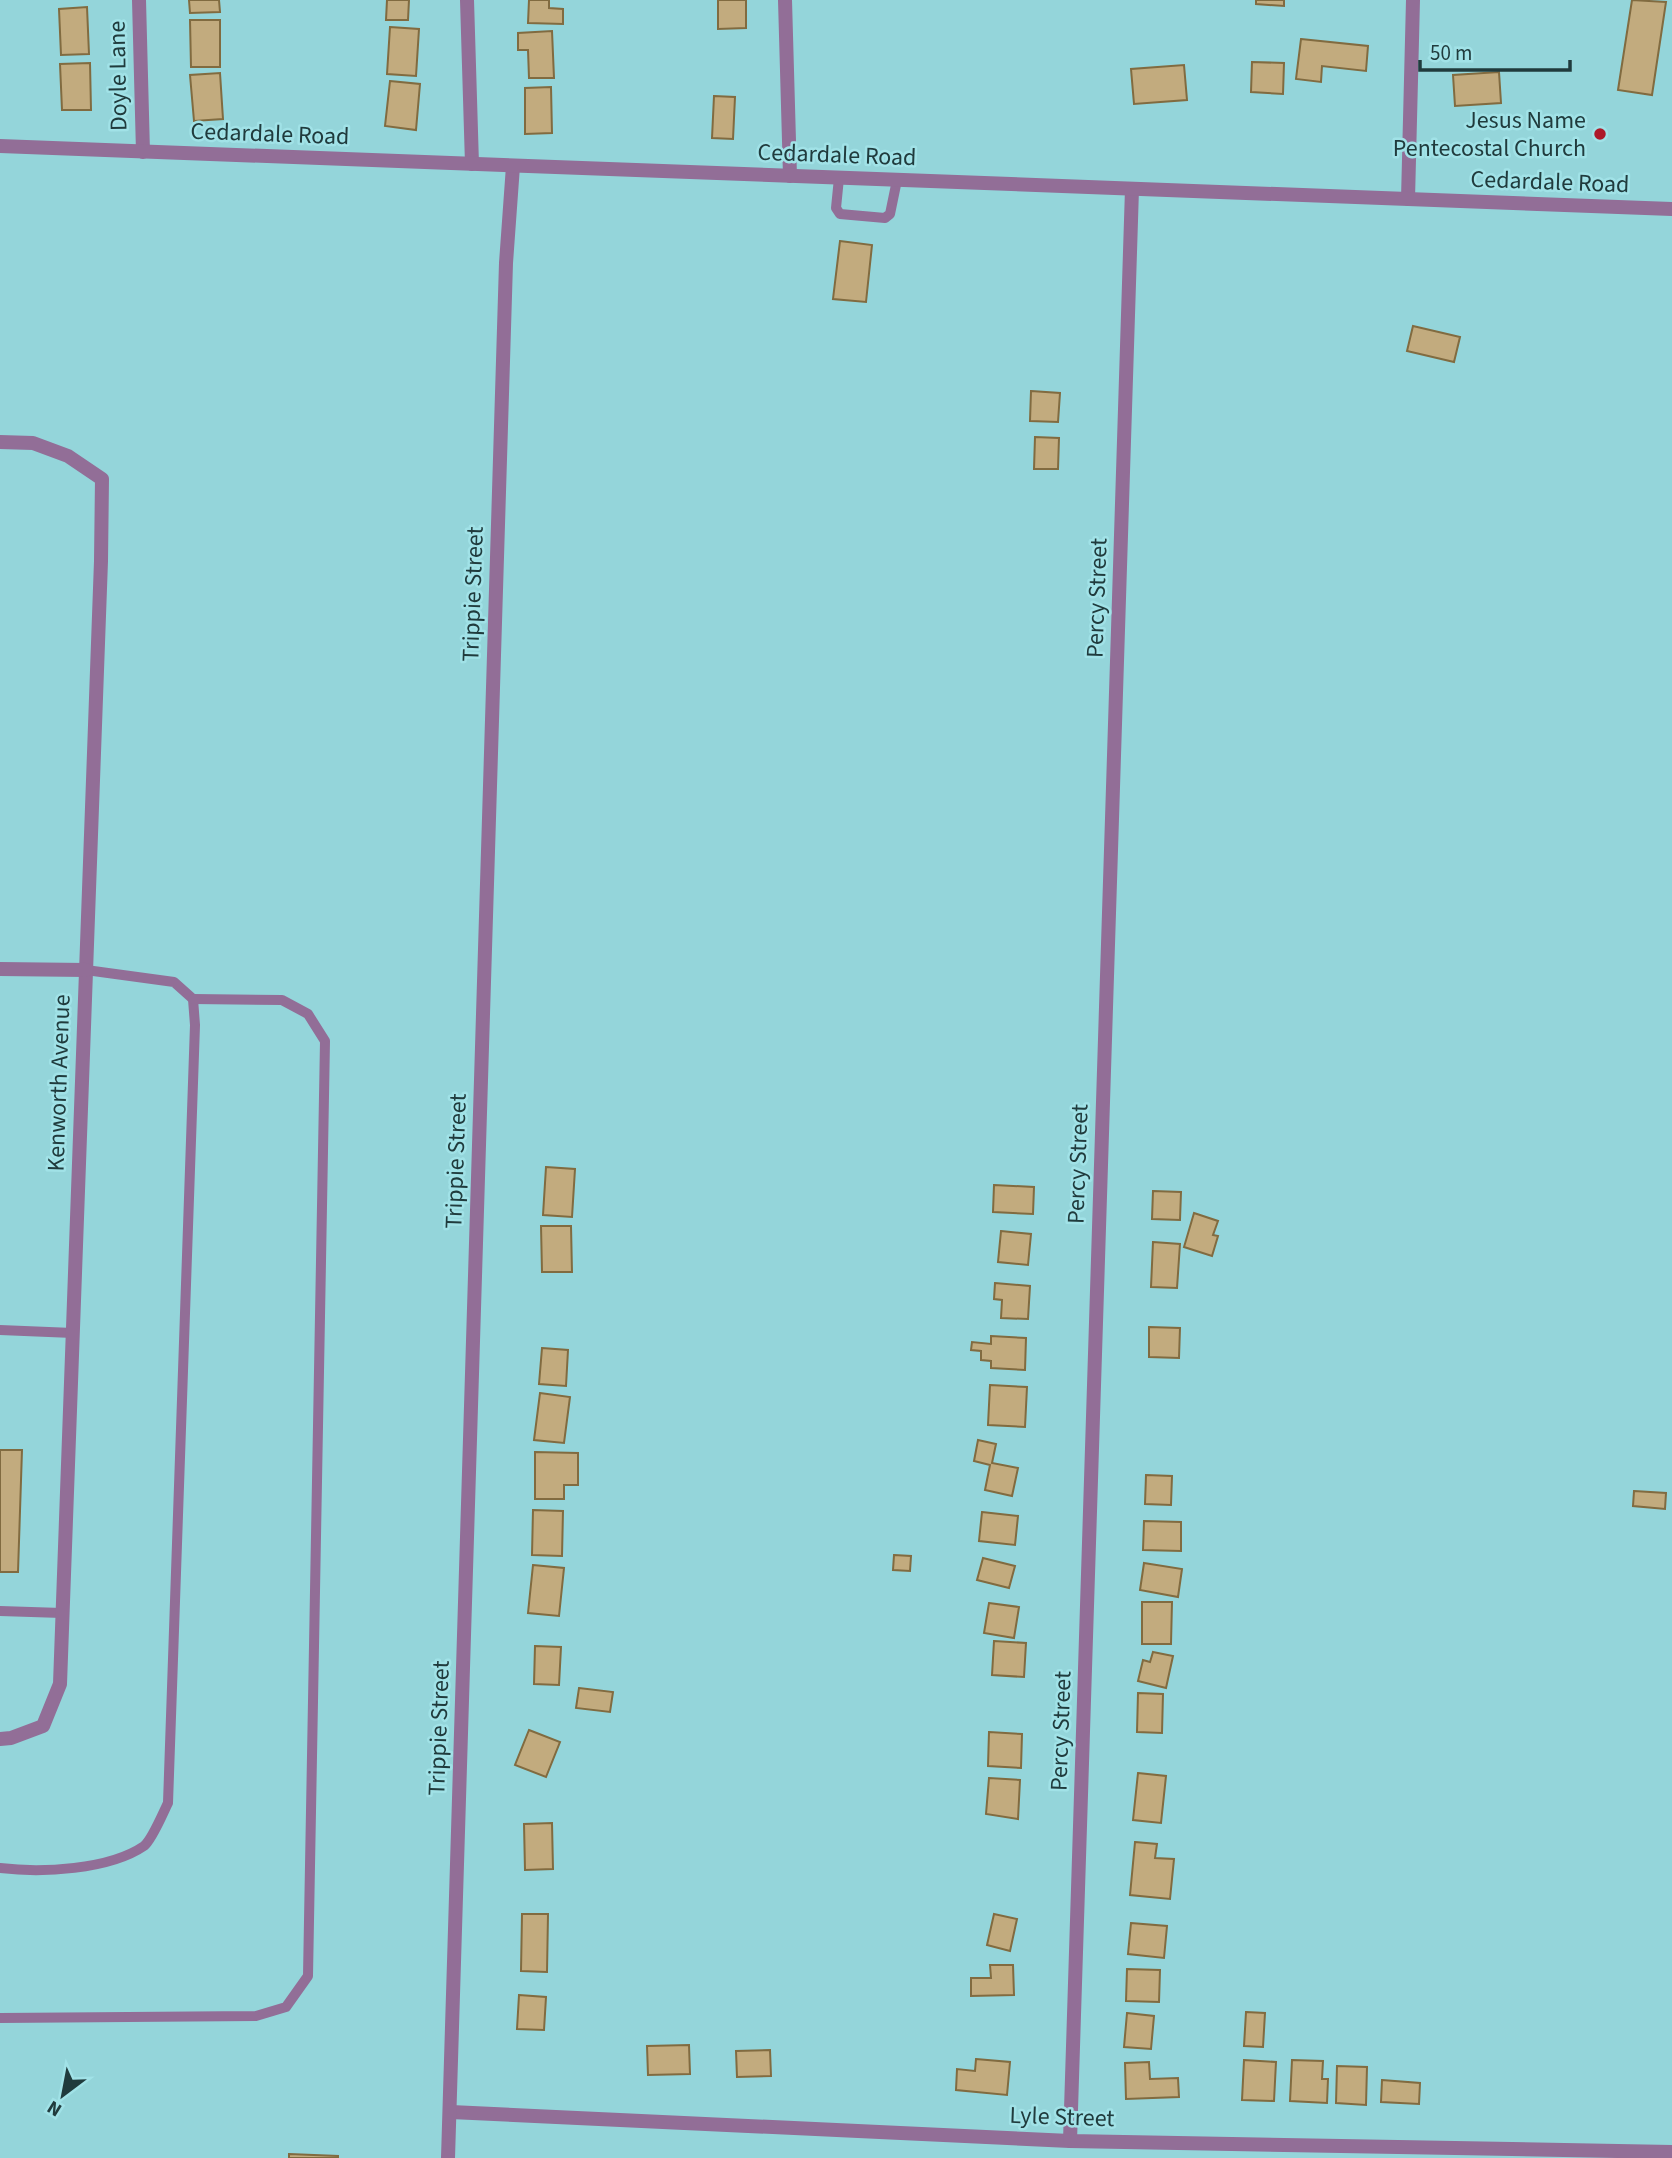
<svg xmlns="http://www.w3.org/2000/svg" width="1672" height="2158" viewBox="0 0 1672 2158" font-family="'Source Sans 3',sans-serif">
  <rect width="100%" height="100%" fill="#94d5da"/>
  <g fill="#c2ab7e" stroke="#816b40" stroke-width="2">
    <polygon points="189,0 219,0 220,12 190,13"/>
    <polygon points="387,0 409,0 408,20 386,20"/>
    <polygon points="529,0 549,0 549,8 563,9 563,24 528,23"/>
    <polygon points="718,0 746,0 746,28 718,29"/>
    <polygon points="1256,0 1284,0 1284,6 1256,4"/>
    <polygon points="1632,0 1666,2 1652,95 1618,90"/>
    <polygon points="87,7 89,54 61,55 59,9"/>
    <polygon points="190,20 220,20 220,67 191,67"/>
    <polygon points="390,27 419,29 416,76 387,74"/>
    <polygon points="552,31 554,78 529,78 528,50 518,50 518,33"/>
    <polygon points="1301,39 1368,46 1366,71 1322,66 1321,82 1296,79"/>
    <polygon points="1252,62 1284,63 1283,94 1251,92"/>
    <polygon points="90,63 91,110 62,110 60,64"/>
    <polygon points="1184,65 1187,100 1134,104 1131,69"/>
    <polygon points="1499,72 1501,103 1455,106 1453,75"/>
    <polygon points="220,73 223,119 194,121 190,75"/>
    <polygon points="390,81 420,84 416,130 385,126"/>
    <polygon points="551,87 552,133 525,134 525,88"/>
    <polygon points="714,96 735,97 733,139 712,138"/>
    <polygon points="840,241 872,245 866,302 833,299"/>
    <polygon points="1413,326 1460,337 1454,362 1407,351"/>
    <polygon points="1031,391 1060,393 1058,422 1030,421"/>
    <polygon points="1035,437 1059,438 1058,469 1034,469"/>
    <polygon points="546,1167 575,1169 572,1217 543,1215"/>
    <polygon points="994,1185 1034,1187 1033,1214 993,1212"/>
    <polygon points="1153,1191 1181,1192 1180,1220 1152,1219"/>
    <polygon points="1194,1213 1218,1221 1213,1235 1218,1236 1212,1256 1184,1247"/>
    <polygon points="541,1226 571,1226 572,1272 542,1272"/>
    <polygon points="1001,1231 1031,1234 1028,1265 998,1262"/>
    <polygon points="1153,1242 1180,1244 1177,1288 1151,1287"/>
    <polygon points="995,1283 1030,1286 1028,1319 1001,1318 1002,1300 994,1299"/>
    <polygon points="1149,1327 1180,1328 1179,1358 1149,1357"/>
    <polygon points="991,1336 1026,1338 1025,1370 991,1368 991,1361 981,1360 981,1351 971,1350 972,1342 991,1344"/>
    <polygon points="542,1348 568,1350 566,1386 539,1384"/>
    <polygon points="990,1385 1027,1387 1025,1427 988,1425"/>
    <polygon points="540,1393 570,1397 564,1443 534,1440"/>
    <polygon points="978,1440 996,1444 992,1463 1018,1468 1012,1496 985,1490 990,1465 974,1461"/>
    <polygon points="0,1450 22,1450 18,1572 0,1572"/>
    <polygon points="535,1452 578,1453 578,1485 564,1485 564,1499 535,1499"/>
    <polygon points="1146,1475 1172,1476 1171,1505 1145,1504"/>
    <polygon points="1634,1491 1666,1493 1665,1509 1633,1506"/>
    <polygon points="533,1510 563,1511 562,1556 532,1555"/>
    <polygon points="982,1512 1018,1516 1015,1545 979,1541"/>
    <polygon points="1144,1521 1181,1522 1181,1551 1143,1550"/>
    <polygon points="894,1555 911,1556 910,1571 893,1570"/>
    <polygon points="983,1558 1015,1566 1009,1588 977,1580"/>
    <polygon points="1144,1563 1182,1569 1178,1597 1140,1590"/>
    <polygon points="533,1565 564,1568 559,1616 528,1613"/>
    <polygon points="1142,1602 1172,1602 1171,1644 1142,1644"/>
    <polygon points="989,1603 1019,1607 1014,1638 984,1633"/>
    <polygon points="994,1641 1026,1643 1024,1677 992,1675"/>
    <polygon points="535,1646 561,1647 559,1685 534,1684"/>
    <polygon points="1153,1652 1173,1656 1166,1688 1138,1681 1143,1660 1150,1662"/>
    <polygon points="579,1688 613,1692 610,1712 576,1708"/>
    <polygon points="1138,1693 1163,1694 1162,1733 1137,1732"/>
    <polygon points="529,1730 560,1742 546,1777 515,1765"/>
    <polygon points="989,1732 1022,1734 1021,1768 988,1766"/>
    <polygon points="1138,1773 1166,1776 1161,1823 1133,1820"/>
    <polygon points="989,1778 1020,1780 1018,1819 986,1814"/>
    <polygon points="552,1823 553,1869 525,1870 524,1824"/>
    <polygon points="1135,1842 1157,1844 1155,1858 1174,1859 1170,1899 1130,1895"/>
    <polygon points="522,1914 548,1914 547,1972 521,1971"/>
    <polygon points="994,1914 1017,1919 1010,1951 987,1945"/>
    <polygon points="1131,1923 1167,1926 1164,1958 1128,1954"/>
    <polygon points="990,1965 1013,1965 1014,1995 971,1996 971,1978 991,1978"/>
    <polygon points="1127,1969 1160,1970 1159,2002 1126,2001"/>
    <polygon points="519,1995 546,1997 544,2030 517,2029"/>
    <polygon points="1246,2012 1265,2013 1263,2047 1244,2046"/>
    <polygon points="1127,2013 1154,2016 1151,2049 1124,2047"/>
    <polygon points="689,2045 690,2074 648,2075 647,2046"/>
    <polygon points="770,2050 771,2076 737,2077 736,2051"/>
    <polygon points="976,2059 1010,2062 1007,2095 956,2090 957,2069 975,2071"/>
    <polygon points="1244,2060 1276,2062 1274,2101 1242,2100"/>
    <polygon points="1292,2060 1323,2061 1322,2079 1328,2079 1327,2103 1290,2101"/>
    <polygon points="1149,2062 1150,2079 1178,2078 1179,2097 1126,2099 1125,2063"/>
    <polygon points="1337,2066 1367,2067 1366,2105 1336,2103"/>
    <polygon points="1382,2080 1420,2083 1419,2104 1381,2102"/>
    <polygon points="289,2154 338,2156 338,2158 289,2158"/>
  </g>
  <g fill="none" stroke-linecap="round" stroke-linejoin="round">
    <g stroke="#926e97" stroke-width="10">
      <polyline points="839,178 836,208 840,214 885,218 890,214 897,180"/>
      <polyline points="0,1330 73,1333"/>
      <polyline points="0,1611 62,1613"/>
      <path d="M0,1868C41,1873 109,1870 144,1846C152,1840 163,1813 168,1803L195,1025L193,999L174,982L86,970"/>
      <polyline points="0,2018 256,2016 286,2007 308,1976 325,1041 308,1014 282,1000 193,999"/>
    </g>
    <g stroke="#926e97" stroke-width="14">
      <polyline points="139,0 143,152"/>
      <polyline points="467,0 472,164"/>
      <polyline points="785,0 790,176"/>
      <polyline points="1408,199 1413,0"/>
      <polyline points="0,442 33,443 68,456 102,479 101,561 60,1684 43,1726 11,1738 0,1739"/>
      <polyline points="0,969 86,970"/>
      <polyline points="451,2112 1070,2141 1672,2152"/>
      <polyline points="1070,2141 1132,189"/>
      <polyline points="448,2158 506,263 513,166"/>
    </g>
    <polyline stroke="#926e97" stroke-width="14" points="0,146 1672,209"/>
  </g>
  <circle fill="#ad1929" stroke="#a1e2e7" stroke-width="2.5" cx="1600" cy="134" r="7"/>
  <g text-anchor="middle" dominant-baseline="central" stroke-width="5" stroke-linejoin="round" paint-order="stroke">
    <g font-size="24" fill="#203b3d" stroke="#a1e2e7">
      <text transform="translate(118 76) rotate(-91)">Doyle Lane</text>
      <text transform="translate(270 134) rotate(2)">Cedardale Road</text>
      <text transform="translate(837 155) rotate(2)">Cedardale Road</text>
      <text transform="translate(1550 182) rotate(2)">Cedardale Road</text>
      <text transform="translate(473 594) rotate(-88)">Trippie Street</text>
      <text transform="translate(1097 598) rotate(-88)">Percy Street</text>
      <text transform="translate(59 1083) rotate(-88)">Kenworth Avenue</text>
      <text transform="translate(456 1161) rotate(-88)">Trippie Street</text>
      <text transform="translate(1078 1164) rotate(-88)">Percy Street</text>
      <text transform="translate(439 1728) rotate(-88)">Trippie Street</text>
      <text transform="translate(1061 1731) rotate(-88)">Percy Street</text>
      <text transform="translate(1062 2117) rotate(2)">Lyle Street</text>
    </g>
    <g font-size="24" fill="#203b3d" stroke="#a1e2e7" text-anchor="end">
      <text x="1586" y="120">Jesus Name<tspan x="1586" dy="28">Pentecostal Church</tspan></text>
    </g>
  </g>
  <g transform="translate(63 2095) rotate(212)" stroke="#a1e2e7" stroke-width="5" paint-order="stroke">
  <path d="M0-5L12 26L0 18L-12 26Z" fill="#203b3d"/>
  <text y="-10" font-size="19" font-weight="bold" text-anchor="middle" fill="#203b3d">N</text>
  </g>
  <path d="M1420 60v10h150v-10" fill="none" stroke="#203b3d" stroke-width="3.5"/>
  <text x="1430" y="60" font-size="21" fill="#203b3d" stroke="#a1e2e7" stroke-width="5" paint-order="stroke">50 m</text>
</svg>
